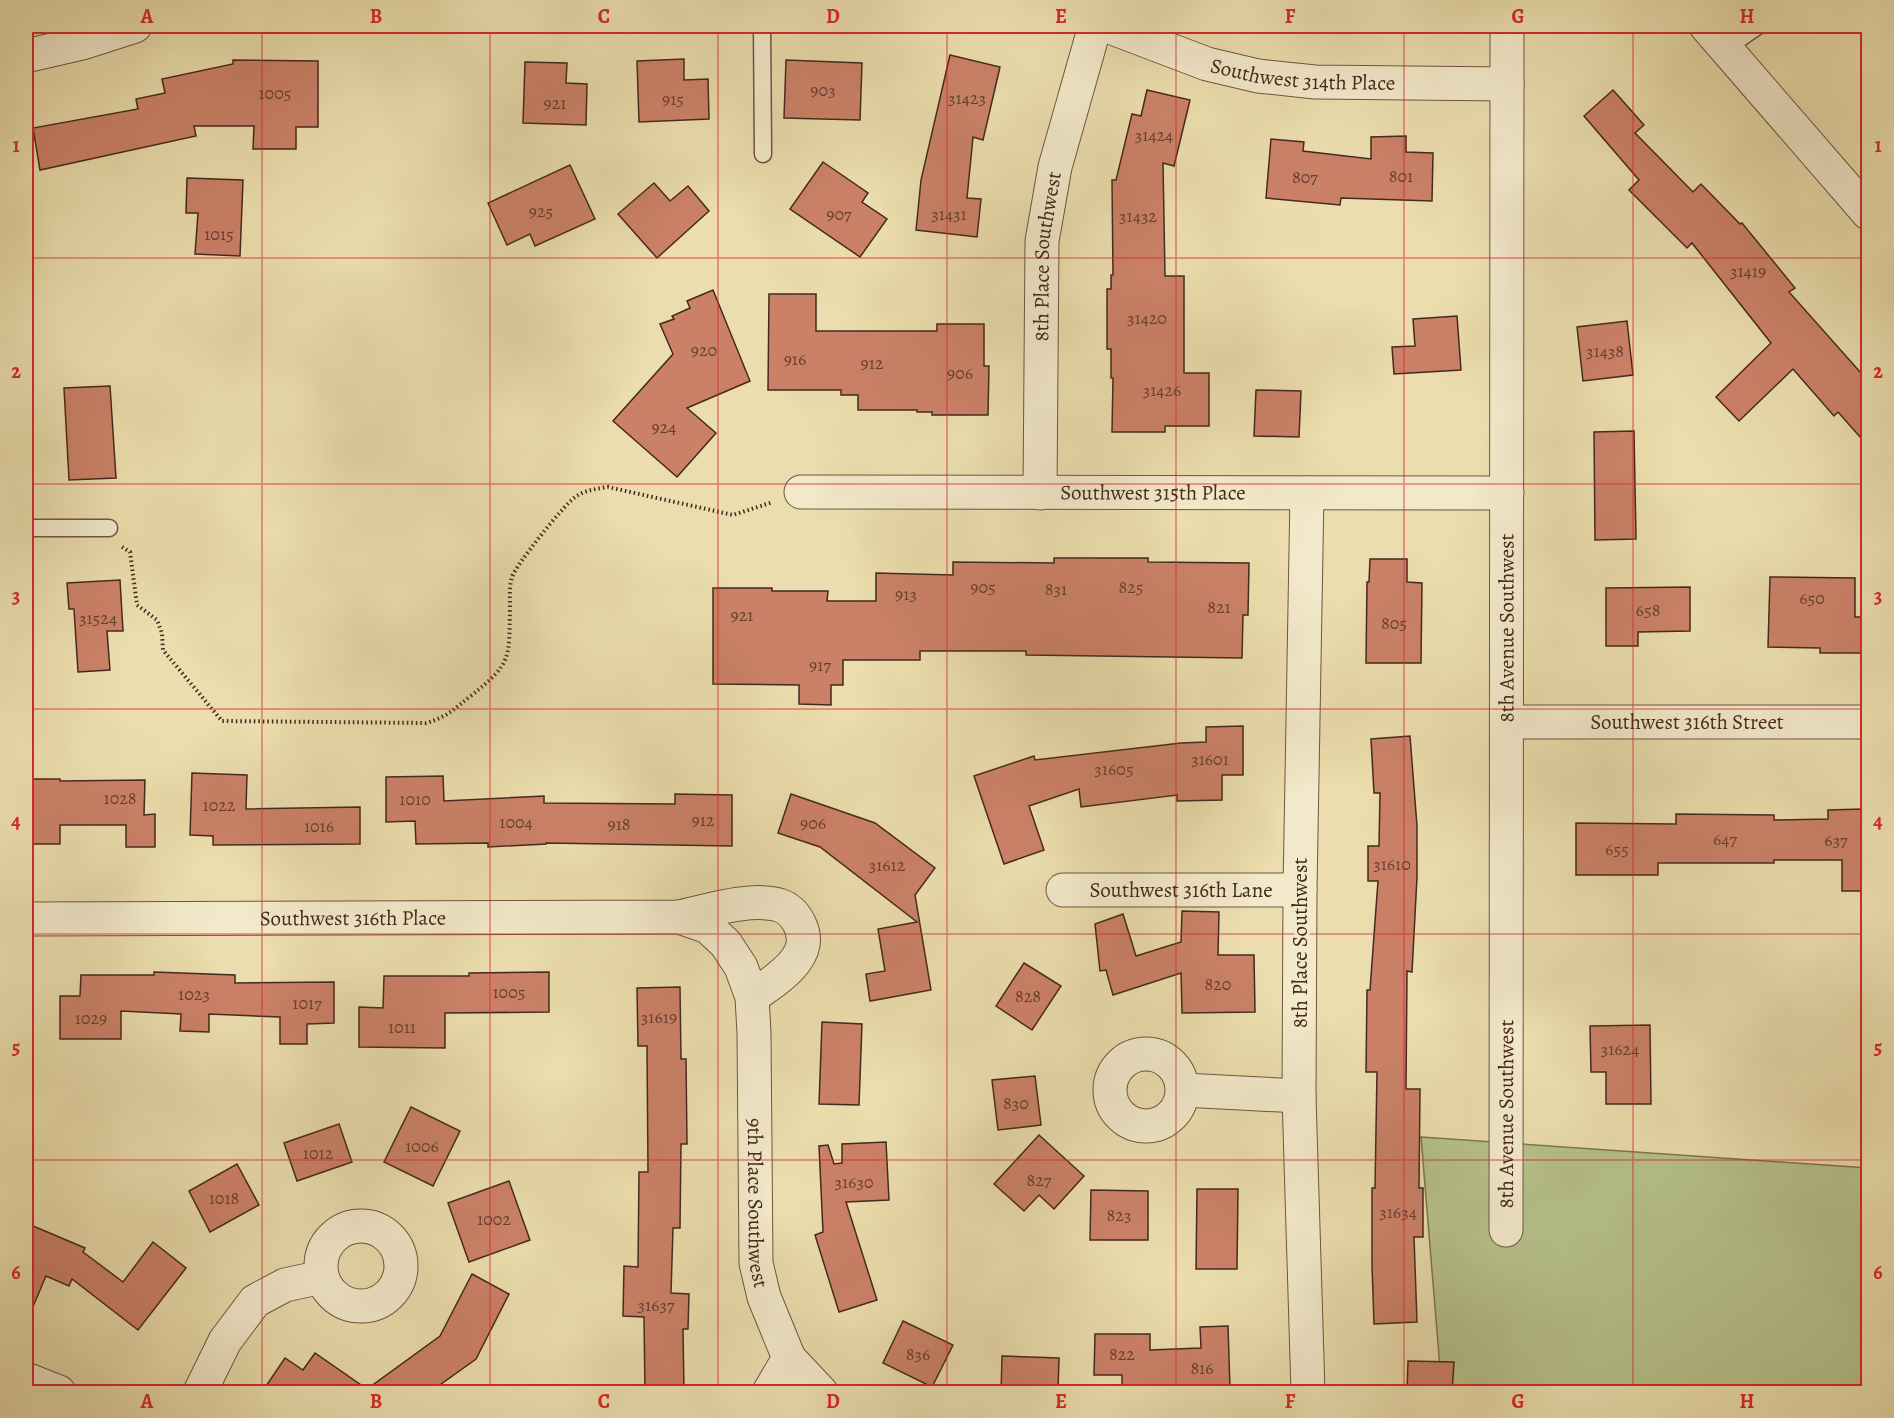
<svg xmlns="http://www.w3.org/2000/svg" width="1894" height="1418" viewBox="0 0 1894 1418" font-family="Alegreya,serif">
  <rect width="100%" height="100%" fill="#ebddad"/>
  <filter id="stains"><feTurbulence type="fractalNoise" baseFrequency=".00333" numOctaves="4"/><feColorMatrix values="0 0 0 0 .2 0 0 0 0 .09 0 0 0 0 .02 0 0 0 .5 -.17"/></filter>
  <radialGradient id="worn" r=".72"><stop offset=".6" stop-color="#630" stop-opacity="0"/><stop offset="1" stop-color="#630" stop-opacity=".3"/></radialGradient>
  <polygon fill="#b6c18b" stroke="#7e7554" stroke-width="1.5" points="1421,1137 1868,1168 1868,1392 1442,1392"/>
  <g fill="#cb8168" stroke="#45291c" stroke-width="1.5">
    <polygon points="950,55 1000,67 983,140 973,137 967,198 981,199 977,237 916,230 921,180"/>
    <polygon points="684,59 684,80 708,79 709,119 639,122 637,61"/>
    <polygon points="233,60 318,61 318,127 296,127 296,149 253,149 254,126 194,126 196,136 40,170 33,128 138,109 136,99 165,93 162,79 233,64"/>
    <polygon points="786,60 862,63 860,120 784,118"/>
    <polygon points="525,62 567,63 566,83 587,84 586,125 523,123"/>
    <polygon points="1147,90 1190,100 1174,166 1163,163 1165,276 1184,276 1184,373 1209,373 1209,426 1165,426 1165,432 1112,432 1113,378 1111,378 1111,349 1107,349 1107,289 1111,289 1111,275 1113,275 1112,180 1116,180 1132,114 1141,116"/>
    <polygon points="1613,90 1644,125 1635,133 1693,192 1701,184 1740,224 1742,223 1795,288 1789,292 1869,382 1869,447 1838,412 1834,416 1793,369 1739,421 1716,397 1771,343 1692,243 1687,248 1629,190 1639,180 1584,116"/>
    <polygon points="1406,136 1406,152 1433,153 1432,201 1341,198 1340,205 1266,198 1271,139 1304,142 1303,151 1371,159 1371,137"/>
    <polygon points="823,162 868,193 862,202 887,219 860,257 790,209"/>
    <polygon points="570,165 595,219 535,246 530,234 507,245 488,203"/>
    <polygon points="187,178 243,180 240,256 195,254 198,213 186,213"/>
    <polygon points="654,183 670,201 688,186 709,211 657,258 618,214"/>
    <polygon points="713,290 750,381 687,408 716,433 677,477 613,421 673,354 660,324 674,319 672,316 690,308 687,301"/>
    <polygon points="769,294 816,294 816,331 937,331 937,324 984,324 984,366 989,366 988,415 932,415 932,412 917,412 917,410 858,410 858,395 841,395 841,390 768,390"/>
    <polygon points="1457,316 1461,370 1394,374 1392,347 1415,346 1413,319"/>
    <polygon points="1627,321 1633,375 1583,381 1577,327"/>
    <polygon points="110,386 116,478 69,480 64,388"/>
    <polygon points="1256,390 1301,391 1299,437 1254,436"/>
    <polygon points="1634,431 1636,539 1595,540 1594,432"/>
    <polygon points="1054,558 1148,558 1148,562 1249,563 1248,615 1243,615 1242,658 1026,655 1026,651 920,651 920,660 843,660 843,685 831,685 831,705 799,704 799,685 713,684 713,588 772,588 772,591 828,591 827,601 876,601 876,573 953,575 953,562 1054,563"/>
    <polygon points="1370,559 1407,559 1407,582 1422,583 1421,663 1366,663 1367,582 1369,582"/>
    <polygon points="1770,577 1855,578 1855,617 1869,617 1869,653 1820,653 1820,648 1768,647"/>
    <polygon points="120,580 123,631 107,631 110,670 78,672 74,609 69,609 67,583"/>
    <polygon points="1690,587 1690,631 1638,632 1638,646 1606,646 1606,588"/>
    <polygon points="1243,726 1243,775 1222,775 1222,800 1177,801 1177,795 1081,807 1079,789 1029,806 1044,850 1004,864 974,776 1034,756 1035,760 1181,743 1206,742 1206,727"/>
    <polygon points="1410,736 1417,826 1417,877 1412,972 1407,971 1406,1089 1420,1089 1419,1188 1423,1188 1423,1237 1414,1237 1417,1322 1374,1324 1372,1266 1372,1188 1375,1188 1377,1072 1366,1072 1367,990 1370,990 1378,881 1368,881 1368,846 1379,846 1380,793 1374,793 1371,739"/>
    <polygon points="192,773 247,775 246,809 360,807 360,844 213,845 213,836 190,835"/>
    <polygon points="443,776 444,801 544,796 544,803 675,804 675,794 732,795 732,846 546,843 546,844 488,847 488,843 416,844 415,821 386,822 386,777"/>
    <polygon points="26,779 60,779 60,781 145,780 144,815 155,814 155,847 126,847 126,825 60,825 60,844 26,844"/>
    <polygon points="791,794 875,823 935,868 915,895 931,990 870,1001 866,974 885,971 878,929 917,922 820,847 778,833"/>
    <polygon points="1863,809 1863,819 1869,819 1869,891 1842,891 1842,860 1774,860 1774,863 1658,863 1658,875 1576,875 1576,823 1676,824 1676,814 1774,815 1774,820 1828,819 1828,810"/>
    <polygon points="1182,911 1219,912 1218,955 1254,955 1255,1012 1182,1013 1181,973 1113,995 1106,970 1100,971 1095,924 1123,914 1136,956 1181,942"/>
    <polygon points="1024,963 1061,986 1032,1030 996,1006"/>
    <polygon points="154,972 235,975 235,983 334,982 334,1023 307,1024 307,1044 280,1044 280,1017 209,1014 209,1032 180,1031 181,1014 121,1011 121,1039 60,1039 60,996 80,996 81,975 154,975"/>
    <polygon points="549,972 549,1012 445,1013 445,1048 359,1047 359,1007 383,1008 384,976 469,976 469,973"/>
    <polygon points="680,987 681,1059 686,1059 687,1144 681,1144 680,1228 673,1228 671,1293 689,1294 688,1329 683,1329 684,1392 645,1392 644,1317 623,1316 624,1266 638,1267 639,1172 648,1172 647,1046 638,1046 637,988"/>
    <polygon points="822,1022 862,1024 859,1105 819,1104"/>
    <polygon points="1650,1025 1651,1104 1606,1104 1606,1072 1591,1072 1590,1026"/>
    <polygon points="1035,1076 1041,1125 998,1130 992,1080"/>
    <polygon points="411,1107 460,1131 433,1186 384,1162"/>
    <polygon points="339,1124 352,1162 297,1181 284,1143"/>
    <polygon points="1039,1135 1084,1176 1054,1209 1039,1195 1024,1211 994,1184"/>
    <polygon points="886,1142 889,1200 846,1202 877,1300 839,1312 815,1235 823,1232 819,1146 828,1145 834,1164 842,1163 842,1144"/>
    <polygon points="237,1164 259,1205 210,1232 189,1191"/>
    <polygon points="509,1181 530,1240 469,1262 448,1203"/>
    <polygon points="1197,1189 1238,1189 1237,1269 1196,1269"/>
    <polygon points="1091,1190 1148,1191 1148,1240 1090,1240"/>
    <polygon points="26,1223 85,1248 83,1252 123,1282 153,1242 186,1268 138,1330 72,1279 69,1286 46,1276 26,1323"/>
    <polygon points="472,1274 509,1294 476,1359 430,1392 262,1392 285,1358 303,1370 315,1353 367,1389 440,1336"/>
    <polygon points="903,1321 953,1345 932,1387 883,1363"/>
    <polygon points="1228,1326 1230,1388 1122,1392 1122,1375 1094,1375 1095,1334 1150,1334 1150,1350 1201,1348 1200,1327"/>
    <polygon points="1002,1356 1059,1358 1058,1392 1001,1392"/>
    <polygon points="1408,1361 1454,1362 1452,1392 1407,1392"/>
  </g>
  <g fill="none" stroke-linecap="round" stroke-linejoin="round">
    <g stroke="#6e5640" stroke-width="19">
      <g id="service">
        <polyline points="762,26 763,154"/>
        <polyline points="1726,48 1758,26"/>
        <polyline points="26,528 109,528"/>
      </g>
    </g>
    <g stroke="#6e5640" stroke-width="35">
      <g id="minor">
        <path id="s1" d="M1107,26L1207,64L1258,76L1315,82L1507,84"/>
        <polyline points="1706,26 1868,213"/>
        <polyline points="26,56 82,43 135,26"/>
        <path id="s2" d="M801,492L1507,493"/>
        <path id="s3" d="M1040,493L1042,241L1055,167L1095,26"/>
        <polyline points="1307,493 1300,890 1299,1096 1308,1392"/>
        <path id="s4" d="M1507,722H1868"/>
        <path id="s5" d="M1063,890H1300"/>
        <path id="s6" d="M679,917L708,927L726,944L741,967L752,997L754,1033L756,1263L764,1297L789,1358L821,1392"/>
        <path id="s7" d="M26,919L679,917C707,911 751,897 779,905C788,908 795,915 799,923C817,957 775,980 752,997"/>
        <circle cx="1146" cy="1090" r="36"/>
        <polyline points="1183,1090 1299,1096"/>
        <circle cx="361" cy="1266" r="40"/>
        <path id="s8" d="M1506,1230L1507,26"/>
        <polyline points="26,1379 59,1392"/>
        <polyline points="200,1392 225,1341 255,1301 285,1285 322,1277"/>
        <polyline points="769,1392 789,1358"/>
      </g>
    </g>
    <path stroke="#45291c" stroke-width="4" stroke-dasharray="1.5 3" stroke-linecap="butt" d="M122,547L130,552L137,605L157,620L162,633L163,650L222,721L426,723C448,717 455,708 472,695C512,663 509,658 510,609C510,598 509,587 512,577C515,566 564,505 574,498C584,490 596,489 608,487L733,515L773,502"/>
    <use href="#service" stroke="#f2e9ca" stroke-width="16"/>
    <use href="#minor" stroke="#f2e9ca" stroke-width="33"/>
  </g>
  <path fill="none" stroke="#d62828" stroke-width="1.5" stroke-opacity="0.55" d="M262,26V1392M490,26V1392M718,26V1392M947,26V1392M1176,26V1392M1404,26V1392M1633,26V1392M26,258H1868M26,484H1868M26,709H1868M26,934H1868M26,1160H1868"/>
  <g text-anchor="middle" dominant-baseline="central" stroke-width="6" stroke-linejoin="round" paint-order="stroke">
    <g font-size="18" fill="#663f2f">
      <text x="823" y="90">903</text>
      <text x="275" y="93">1005</text>
      <text x="967" y="98">31423</text>
      <text x="673" y="99">915</text>
      <text x="555" y="103">921</text>
      <text x="1154" y="135">31424</text>
      <text x="1401" y="176">801</text>
      <text x="1305" y="177">807</text>
      <text x="541" y="211">925</text>
      <text x="839" y="214">907</text>
      <text x="949" y="214">31431</text>
      <text x="1138" y="216">31432</text>
      <text x="219" y="234">1015</text>
      <text x="1748" y="271">31419</text>
      <text x="1147" y="318">31420</text>
      <text x="704" y="350">920</text>
      <text x="1605" y="351">31438</text>
      <text x="795" y="359">916</text>
      <text x="872" y="363">912</text>
      <text x="960" y="373">906</text>
      <text x="1162" y="390">31426</text>
      <text x="664" y="427">924</text>
      <text x="983" y="587">905</text>
      <text x="1131" y="587">825</text>
      <text x="1056" y="589">831</text>
      <text x="906" y="594">913</text>
      <text x="1812" y="598">650</text>
      <text x="1219" y="607">821</text>
      <text x="1648" y="610">658</text>
      <text x="742" y="615">921</text>
      <text x="98" y="618">31524</text>
      <text x="1394" y="623">805</text>
      <text x="820" y="665">917</text>
      <text x="1210" y="759">31601</text>
      <text x="1114" y="769">31605</text>
      <text x="120" y="798">1028</text>
      <text x="415" y="799">1010</text>
      <text x="219" y="805">1022</text>
      <text x="703" y="820">912</text>
      <text x="516" y="822">1004</text>
      <text x="813" y="823">906</text>
      <text x="619" y="824">918</text>
      <text x="319" y="826">1016</text>
      <text x="1725" y="839">647</text>
      <text x="1836" y="840">637</text>
      <text x="1617" y="849">655</text>
      <text x="1392" y="864">31610</text>
      <text x="887" y="865">31612</text>
      <text x="1218" y="984">820</text>
      <text x="509" y="992">1005</text>
      <text x="194" y="994">1023</text>
      <text x="1028" y="996">828</text>
      <text x="307" y="1003">1017</text>
      <text x="659" y="1017">31619</text>
      <text x="91" y="1018">1029</text>
      <text x="402" y="1027">1011</text>
      <text x="1620" y="1049">31624</text>
      <text x="1016" y="1103">830</text>
      <text x="422" y="1146">1006</text>
      <text x="318" y="1153">1012</text>
      <text x="1039" y="1180">827</text>
      <text x="854" y="1182">31630</text>
      <text x="224" y="1198">1018</text>
      <text x="1398" y="1212">31634</text>
      <text x="1119" y="1215">823</text>
      <text x="494" y="1219">1002</text>
      <text x="656" y="1305">31637</text>
      <text x="918" y="1354">836</text>
      <text x="1122" y="1354">822</text>
      <text x="1202" y="1368">816</text>
    </g>
    <g font-size="21" fill="#45291c" stroke="#f2e9ca">
      <text stroke="none"><textPath href="#s1" startOffset="204">Southwest 314th Place</textPath></text>
      <text stroke="none"><textPath href="#s3" startOffset="237">8th Place Southwest</textPath></text>
      <text stroke="none"><textPath href="#s2" startOffset="352">Southwest 315th Place</textPath></text>
      <text stroke="none"><textPath href="#s8" startOffset="602">8th Avenue Southwest</textPath></text>
      <text stroke="none"><textPath href="#s4" startOffset="180">Southwest 316th Street</textPath></text>
      <text stroke="none"><textPath href="#s5" startOffset="118">Southwest 316th Lane</textPath></text>
      <text stroke="none"><textPath href="#s7" startOffset="327">Southwest 316th Place</textPath></text>
      <text transform="translate(1300 943) rotate(-90)">8th Place Southwest</text>
      <text stroke="none"><textPath href="#s8" startOffset="116">8th Avenue Southwest</textPath></text>
      <text stroke="none"><textPath href="#s6" startOffset="321">9th Place Southwest</textPath></text>
    </g>
  </g>
  <rect width="1894" height="1418" fill="none" stroke="#ebddad" stroke-width="66"/>
  <rect x="33" y="33" width="1828" height="1352" fill="none" stroke="#d62828" stroke-width="2"/>
  <g font-size="20" text-anchor="middle" font-weight="bold" fill="#d62828">
    <text x="147" y="23">A</text>
    <text x="376" y="23">B</text>
    <text x="604" y="23">C</text>
    <text x="833" y="23">D</text>
    <text x="1061" y="23">E</text>
    <text x="1290" y="23">F</text>
    <text x="1518" y="23">G</text>
    <text x="1747" y="23">H</text>
    <text x="16" y="152">1</text>
    <text x="1878" y="152">1</text>
    <text x="16" y="378">2</text>
    <text x="1878" y="378">2</text>
    <text x="16" y="603">3</text>
    <text x="1878" y="603">3</text>
    <text x="16" y="828">4</text>
    <text x="1878" y="828">4</text>
    <text x="16" y="1054">5</text>
    <text x="1878" y="1054">5</text>
    <text x="16" y="1279">6</text>
    <text x="1878" y="1279">6</text>
    <text x="147" y="1408">A</text>
    <text x="376" y="1408">B</text>
    <text x="604" y="1408">C</text>
    <text x="833" y="1408">D</text>
    <text x="1061" y="1408">E</text>
    <text x="1290" y="1408">F</text>
    <text x="1518" y="1408">G</text>
    <text x="1747" y="1408">H</text>
  </g>
  <rect width="100%" height="100%" filter="url(#stains)"/>
  <rect width="100%" height="100%" fill="url(#worn)"/>
</svg>
